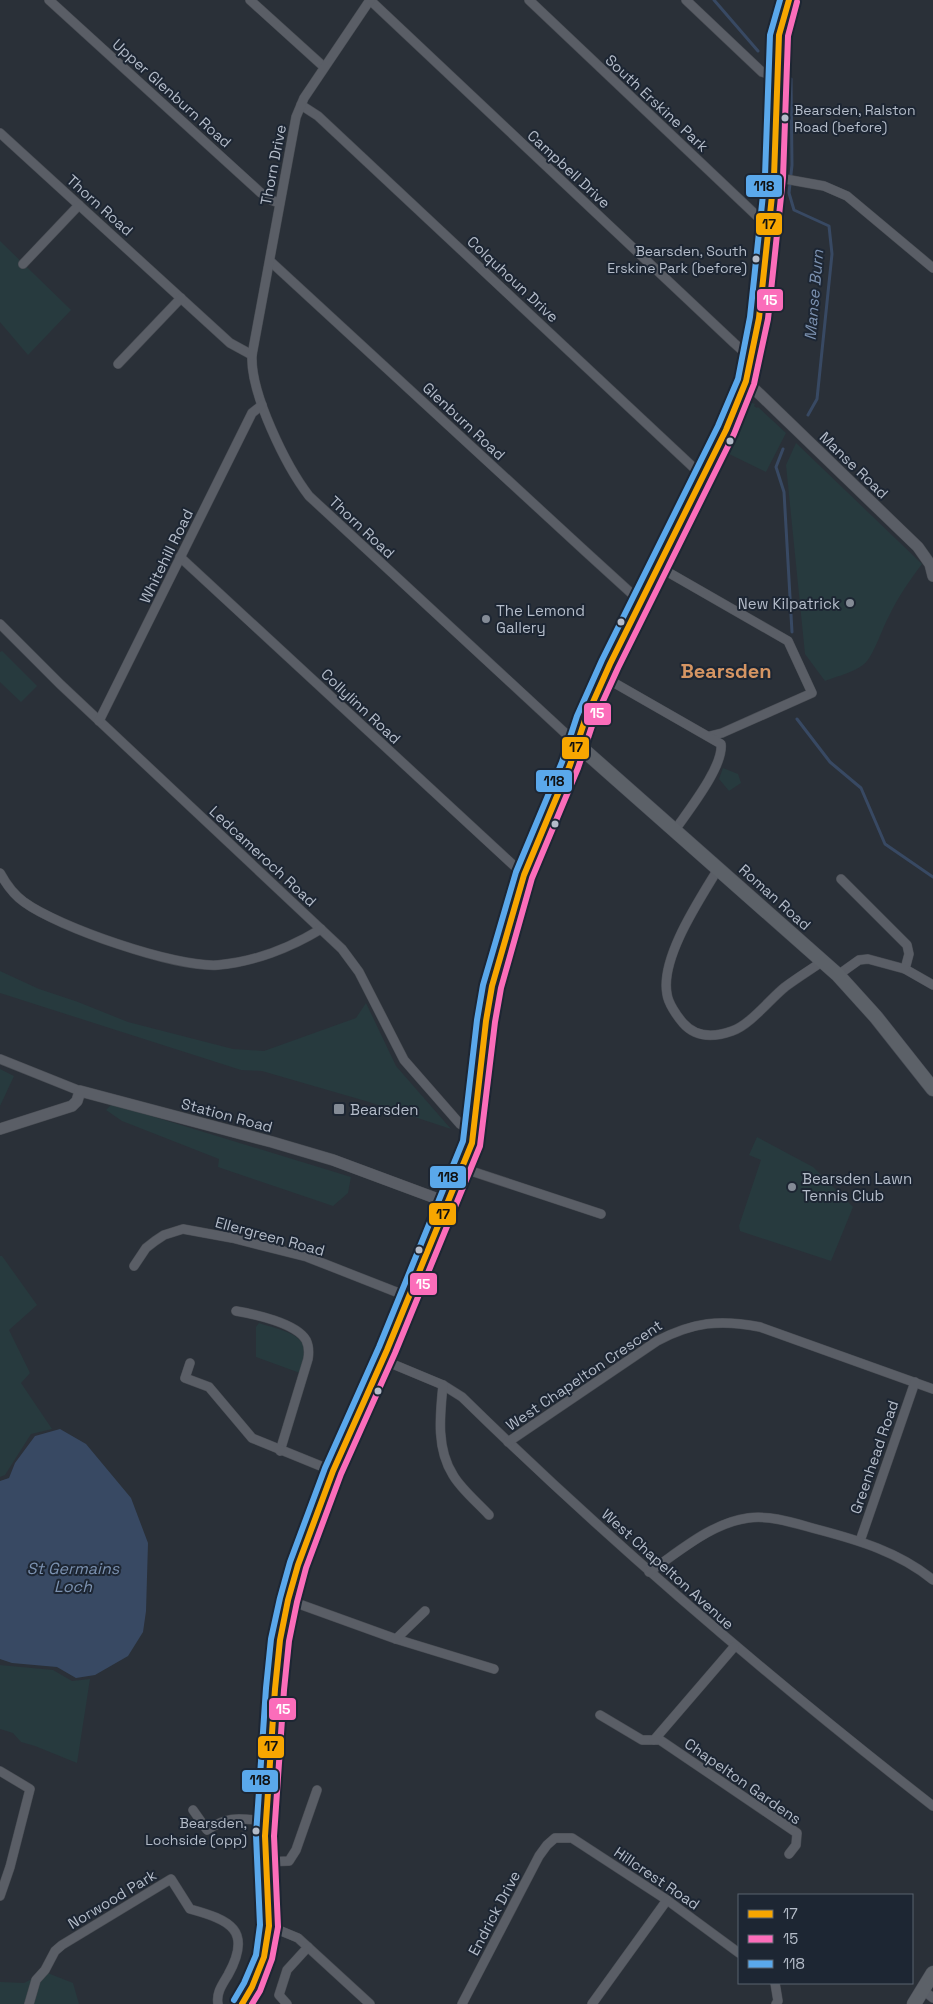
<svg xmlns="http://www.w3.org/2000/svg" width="933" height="2004" viewBox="0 0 933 2004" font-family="'Space Grotesk',sans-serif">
  <rect width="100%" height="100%" fill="#2a3038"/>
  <g fill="#273a3e">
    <polygon points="0,241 71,310 28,355 0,322"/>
    <polygon points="750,402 755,404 754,406 757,408 758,407 786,433 766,472 725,452"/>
    <path d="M796,443L922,564C909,581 898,597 889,616C883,627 874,653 867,661C858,672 837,676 825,681L805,654L786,465Z"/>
    <polygon points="2,651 37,686 21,702 0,682 0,652"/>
    <polygon points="723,768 738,774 741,783 729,791 719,779"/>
    <polygon points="0,971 39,989 78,1002 128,1022 233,1049 264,1051 356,1018 366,1003 396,1066 451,1129 369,1102 262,1071 241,1070 0,993"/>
    <polygon points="0,1069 14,1076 0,1106"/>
    <polygon points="112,1104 351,1177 348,1193 333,1206 218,1167 219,1159 122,1121 106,1110"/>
    <polygon points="757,1137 813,1167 853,1207 831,1261 740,1231 739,1226 761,1160 749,1155"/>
    <polygon points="0,1256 2,1256 37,1305 9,1330 30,1373 21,1383 52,1429 31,1434 5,1475 0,1477"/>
    <path d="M259,1323C273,1328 307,1333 306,1354C305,1360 302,1367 300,1373L256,1357V1327Z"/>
    <polygon points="0,1665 53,1670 72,1681 90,1679 77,1763 35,1746 21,1742 13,1733 0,1729"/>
    <polygon points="45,1972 73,1983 79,2004 0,2004 0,1982 24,1983"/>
  </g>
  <polygon fill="#384963" points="60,1429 86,1444 131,1498 148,1543 146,1611 143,1632 128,1656 95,1675 76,1678 57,1667 12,1663 0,1659 0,1481 9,1478 15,1463 35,1436"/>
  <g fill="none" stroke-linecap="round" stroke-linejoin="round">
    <g stroke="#384963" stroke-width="3">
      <polyline points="714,0 758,51"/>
      <polyline points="791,79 792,165 789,193 794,210 829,226 832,254 817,399 808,415"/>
      <polyline points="783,449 776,467 784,492 792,632"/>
      <polyline points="797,719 830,762 861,788 885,844 933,877"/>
    </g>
    <g stroke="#484c53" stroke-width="10">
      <g id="minor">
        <polyline points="49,0 261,193 271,200 279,203"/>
        <polyline points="250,0 324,67"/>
        <polyline points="370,0 734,343 744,352 752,354"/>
        <polyline points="529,0 758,217 770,221"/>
        <polyline points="686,0 762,72 776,77"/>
        <polyline points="301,105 318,116 694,468 705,474"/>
        <path d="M0,133L230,343L252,355C250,393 286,466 309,496L578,745"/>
        <polyline points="774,177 824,186 847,196 933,268"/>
        <polyline points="270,261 586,552 631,593 641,600"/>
        <polyline points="23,264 79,205"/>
        <polyline points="252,355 296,117 304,98 370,0"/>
        <polyline points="118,364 181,298"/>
        <polyline points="180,557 524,875"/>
        <polyline points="659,567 788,641 812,693 722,733 710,736"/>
        <polyline points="0,624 60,684 342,949 359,972 404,1060 460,1124 474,1133"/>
        <path d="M604,677L721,744C724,766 688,811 675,830"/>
        <polyline points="99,721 252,413 262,405"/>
        <path d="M718,869C700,899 660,958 667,994C668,1003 677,1016 683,1023C696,1038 715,1037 732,1031C750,1025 770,999 785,987C797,978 810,970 823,961"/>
        <path d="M0,873C6,884 14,895 24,902C58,927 176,968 218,965C253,962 290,948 321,929"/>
        <polyline points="841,879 907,945 909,954 905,969 933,985"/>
        <polyline points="838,975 859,960 868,959 905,969"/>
        <polyline points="0,1059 80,1091"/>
        <polyline points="462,1168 601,1214"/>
        <polyline points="134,1266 146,1248 155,1241 164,1235 183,1229 232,1238 307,1257 409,1297"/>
        <path d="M236,1311C254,1314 296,1323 306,1340C309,1346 309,1353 308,1359L280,1451"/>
        <path d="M383,1360L443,1385L462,1397C612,1544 768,1677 933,1806"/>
        <polyline points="190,1363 185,1378 209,1387 252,1438 333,1471"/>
        <path d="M443,1385C440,1415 436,1448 453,1475C461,1489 478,1503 489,1515"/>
        <path d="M508,1442L657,1341C693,1322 720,1319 760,1327L933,1389"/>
        <polyline points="860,1541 915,1382"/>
        <path d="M649,1572C679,1552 711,1523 748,1518C771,1515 794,1523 816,1529C858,1540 899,1552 933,1580"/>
        <polyline points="288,1600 396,1639 494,1669"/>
        <polyline points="396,1639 425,1611"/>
        <polyline points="600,1715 642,1740 660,1740 797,1833 796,1845 789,1854"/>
        <polyline points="654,1740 734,1647"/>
        <polyline points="0,1771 30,1789 10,1867 0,1896"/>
        <path d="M193,1810L207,1830C230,1815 240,1819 266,1821"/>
        <polyline points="266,1862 289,1861 296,1850 317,1790"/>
        <polyline points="269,1926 298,1938 370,2004"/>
        <polyline points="775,1983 778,2001 776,2004"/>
        <polyline points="923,1990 933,1998"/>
        <path d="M29,2004L36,1980L45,1970L55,1951L62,1945L171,1879L190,1909C230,1920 253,1930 228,1975C222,1985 216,1993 218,2004"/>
        <polyline points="287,2004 279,1995 287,1970 308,1947"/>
        <polyline points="462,2004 539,1856 547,1845 555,1838 572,1838 667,1900 739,1953"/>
        <polyline points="592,2004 667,1900"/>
      </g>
    </g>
    <g stroke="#484c53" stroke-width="12">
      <g id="tertiary">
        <polyline points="746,381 918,547 930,564 933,576"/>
        <polyline points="0,1129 72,1106 77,1101 80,1091 272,1142 333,1160 446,1202"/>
      </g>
    </g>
    <g stroke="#484c55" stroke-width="15">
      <g id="primary">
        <polyline points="578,745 838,975 876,1017 933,1089"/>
        <polyline points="242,2004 252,1987 264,1957 269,1926 265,1836 275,1689 280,1640 288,1600 298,1565 333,1471 387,1350 472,1143 479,1093 486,1021 492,986 524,875 570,765 585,720 610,664 726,430 738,403 746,381 759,318 774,177 779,35 789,0"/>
        <polyline points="914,2004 933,1973"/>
      </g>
    </g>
    <use href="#minor" stroke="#5a5e66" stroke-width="9"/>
    <use href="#tertiary" stroke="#5a5e66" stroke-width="11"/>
    <use href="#primary" stroke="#5c6168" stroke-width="14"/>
    <g stroke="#1d2633" stroke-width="10">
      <polyline id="bus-1" points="242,2004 252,1987 264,1957 269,1926 265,1836 275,1689 280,1640 288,1600 298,1565 333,1471 387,1350 472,1143 486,1021 492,986 524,875 570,765 585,720 610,664 726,430 746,381 759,318 774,177 779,35 789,0"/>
    </g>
    <g stroke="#1d2633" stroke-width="10">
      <polyline id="bus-2" points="252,2004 260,1991 272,1959 278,1927 274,1836 284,1690 289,1641 297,1602 306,1568 341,1474 395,1353 480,1146 495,1022 501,988 532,878 578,768 593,723 618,668 734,434 754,384 768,319 783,178 788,36 797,2"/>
    </g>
    <g stroke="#1d2633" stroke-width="10">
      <polyline id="bus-3" points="234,2000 244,1983 256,1955 260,1925 256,1835 266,1688 271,1639 280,1598 290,1562 325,1468 379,1347 463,1141 477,1020 483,985 516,872 562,762 577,716 602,660 718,426 738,379 750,317 765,176 770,35 780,0"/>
    </g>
    <use href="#bus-1" stroke="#f7a600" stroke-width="6"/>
    <use href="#bus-2" stroke="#fb6dba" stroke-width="6"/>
    <use href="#bus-3" stroke="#5aa8eb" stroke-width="6"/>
  </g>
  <g fill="#b4bcc9" stroke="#1d2633" stroke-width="2">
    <circle cx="785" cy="118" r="4.5"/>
    <circle cx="756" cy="259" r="4.5"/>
    <circle cx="730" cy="441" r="4.5"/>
    <circle cx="621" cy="622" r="4.5"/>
    <circle cx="555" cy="824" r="4.5"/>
    <circle cx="419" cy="1250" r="4.5"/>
    <circle cx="378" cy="1391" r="4.5"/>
    <circle cx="256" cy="1831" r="4.5"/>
  </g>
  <g fill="#848b96" stroke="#1d2633" stroke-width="2">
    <circle cx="850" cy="603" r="5"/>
    <circle cx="486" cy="619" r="5"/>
    <rect x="333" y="1103" width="12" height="12" rx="2.5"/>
    <circle cx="792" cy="1187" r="5"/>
  </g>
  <g text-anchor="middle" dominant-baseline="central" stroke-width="4" stroke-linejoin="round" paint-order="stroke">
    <g font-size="14" fill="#b4bcc9" stroke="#1d2633" text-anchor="end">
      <text x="794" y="110" text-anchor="start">Bearsden, Ralston<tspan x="794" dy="17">Road (before)</tspan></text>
      <text x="747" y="251">Bearsden, South<tspan x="747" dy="17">Erskine Park (before)</tspan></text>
      <text x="247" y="1823">Bearsden,<tspan x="247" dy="17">Lochside (opp)</tspan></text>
    </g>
    <g font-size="15" fill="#b4bcc9" stroke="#1d2633">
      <text transform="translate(172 93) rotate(42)">Upper Glenburn Road</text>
      <text transform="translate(657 103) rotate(43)">South Erskine Park</text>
      <text transform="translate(273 165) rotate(-79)">Thorn Drive</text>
      <text transform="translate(569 169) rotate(43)">Campbell Drive</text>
      <text transform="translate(100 205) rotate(42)">Thorn Road</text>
      <text transform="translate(513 279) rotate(43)">Colquhoun Drive</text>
      <text transform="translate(464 421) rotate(43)">Glenburn Road</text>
      <text transform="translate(854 465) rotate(44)">Manse Road</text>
      <text transform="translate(362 527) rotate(43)">Thorn Road</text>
      <text transform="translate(166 556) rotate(-64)">Whitehill Road</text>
      <text transform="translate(361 706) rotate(43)">Collylinn Road</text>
      <text transform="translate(263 856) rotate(43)">Ledcameroch Road</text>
      <text transform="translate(775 897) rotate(42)">Roman Road</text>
      <text transform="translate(227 1115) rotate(15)">Station Road</text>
      <text transform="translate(270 1236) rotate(15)">Ellergreen Road</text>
      <text transform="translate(584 1375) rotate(-34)">West Chapelton Crescent</text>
      <text transform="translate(874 1457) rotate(-71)">Greenhead Road</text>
      <text transform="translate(668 1569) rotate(42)">West Chapelton Avenue</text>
      <text transform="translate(743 1781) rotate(35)">Chapelton Gardens</text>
      <text transform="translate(657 1878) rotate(34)">Hillcrest Road</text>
      <text transform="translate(112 1899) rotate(-31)">Norwood Park</text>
      <text transform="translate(494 1913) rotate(-62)">Endrick Drive</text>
    </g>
    <g font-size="15" fill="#b4bcc9" stroke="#1d2633" text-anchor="start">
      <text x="840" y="603" text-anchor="end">New Kilpatrick</text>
      <text x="496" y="610">The Lemond<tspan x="496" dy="17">Gallery</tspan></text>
      <text x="350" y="1109">Bearsden</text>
      <text x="802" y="1178">Bearsden Lawn<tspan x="802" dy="17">Tennis Club</tspan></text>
    </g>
    <g font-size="16" font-style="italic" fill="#7c92b1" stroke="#1d2633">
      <text transform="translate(814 295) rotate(-85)">Manse Burn</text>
      <text x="73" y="1568">St Germains<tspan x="73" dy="18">Loch</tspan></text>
    </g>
    <g font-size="20" font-weight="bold" fill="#d59563" stroke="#1d2633">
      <text x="726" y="671">Bearsden</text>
    </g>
  </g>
  <g stroke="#1d2633" stroke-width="2">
    <rect x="745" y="174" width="38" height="24" rx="5" fill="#5aa8eb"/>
    <rect x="755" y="212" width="28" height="24" rx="5" fill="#f7a600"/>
    <rect x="756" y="288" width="28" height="24" rx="5" fill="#fb6dba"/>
    <rect x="583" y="702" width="29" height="24" rx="5" fill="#fb6dba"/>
    <rect x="561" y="736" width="29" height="24" rx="5" fill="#f7a600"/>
    <rect x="535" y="769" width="38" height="24" rx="5" fill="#5aa8eb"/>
    <rect x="429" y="1165" width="38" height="24" rx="5" fill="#5aa8eb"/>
    <rect x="428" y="1202" width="29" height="24" rx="5" fill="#f7a600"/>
    <rect x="409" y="1272" width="29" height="24" rx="5" fill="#fb6dba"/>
    <rect x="268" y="1697" width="29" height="24" rx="5" fill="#fb6dba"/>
    <rect x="257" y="1735" width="28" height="24" rx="5" fill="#f7a600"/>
    <rect x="241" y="1769" width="38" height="24" rx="5" fill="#5aa8eb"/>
  </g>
  <g font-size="14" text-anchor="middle" font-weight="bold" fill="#fff">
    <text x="770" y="305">15</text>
    <text x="597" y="718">15</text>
    <text x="423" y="1289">15</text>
    <text x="283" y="1714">15</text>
  </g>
  <g font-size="14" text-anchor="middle" font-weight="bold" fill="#111">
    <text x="764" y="191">118</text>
    <text x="769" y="229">17</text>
    <text x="576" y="752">17</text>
    <text x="554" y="786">118</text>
    <text x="448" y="1182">118</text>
    <text x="443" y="1219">17</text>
    <text x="271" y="1751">17</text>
    <text x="260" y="1785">118</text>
  </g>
  <rect x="738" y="1894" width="175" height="90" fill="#1d2633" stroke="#59626f"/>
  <rect x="748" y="1910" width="25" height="8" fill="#f7a600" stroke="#59626f"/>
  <text x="783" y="1919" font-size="15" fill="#b4bcc9">17</text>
  <rect x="748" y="1935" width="25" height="8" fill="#fb6dba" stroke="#59626f"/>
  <text x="783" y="1944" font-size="15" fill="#b4bcc9">15</text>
  <rect x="748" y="1960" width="25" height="8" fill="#5aa8eb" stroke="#59626f"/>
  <text x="783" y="1969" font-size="15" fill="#b4bcc9">118</text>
</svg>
